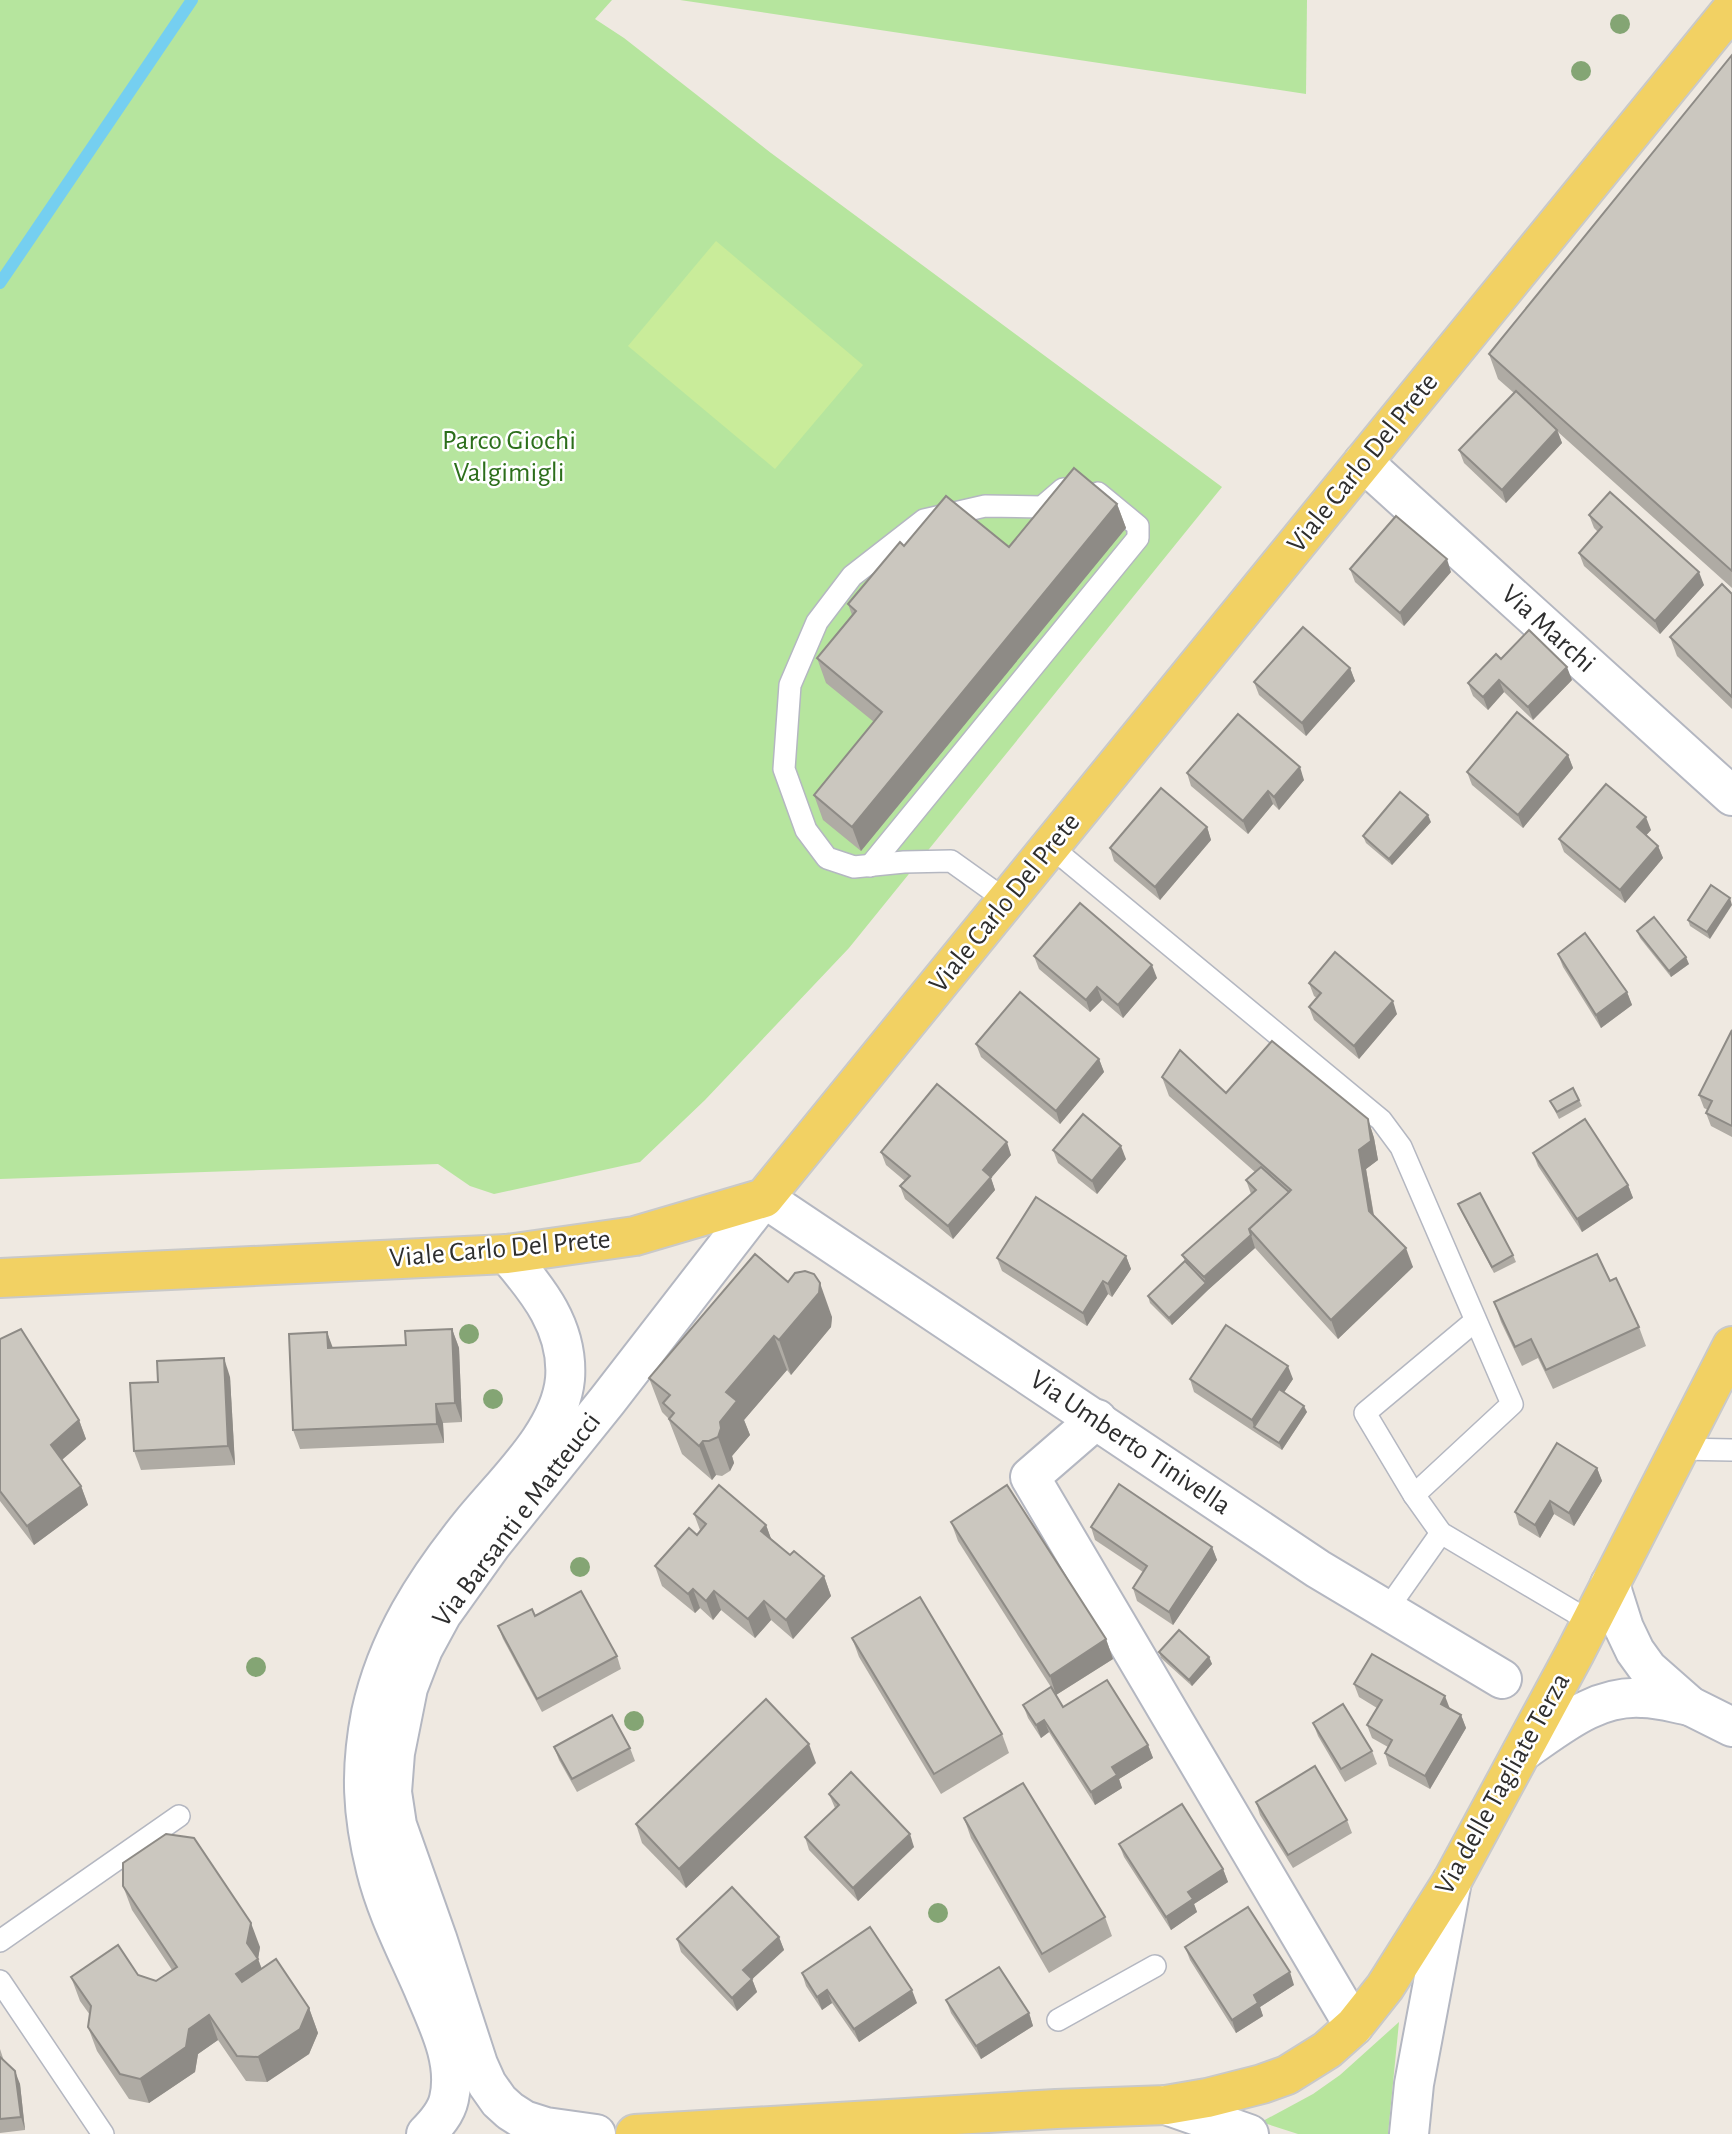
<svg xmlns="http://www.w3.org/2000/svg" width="1732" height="2134" viewBox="0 0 1732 2134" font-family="'Alegreya Sans',sans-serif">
  <rect width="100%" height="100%" fill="#efe9e1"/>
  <g fill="#b6e59e">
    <polygon points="0,0 612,0 595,19 624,38 771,153 1222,487 849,948 705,1100 640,1162 494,1194 470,1186 438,1164 0,1179"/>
    <polygon points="680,0 1307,0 1306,94"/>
    <polygon points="1399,2022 1388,2134 1298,2134 1261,2122 1313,2094 1340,2075"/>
  </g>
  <polygon fill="#c9ec9a" points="716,241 863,365 775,469 628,346"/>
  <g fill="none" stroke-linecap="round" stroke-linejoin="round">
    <polyline stroke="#75cff0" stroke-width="12" points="0,283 192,0"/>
    <g stroke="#b4b7c1" stroke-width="24">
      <g id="lane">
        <polyline points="1051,847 1381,1120 1401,1147 1512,1404 1414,1495 1441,1533 1591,1622"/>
        <polyline points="870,866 1138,538 1138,526 1098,493"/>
        <polyline points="1007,901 951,861 904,862 854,867 827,858 806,830 784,769 790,685 817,622 852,576 924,520 985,506 1042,507 1063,489"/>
        <polyline points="1678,1449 1732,1450"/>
        <polyline points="1414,1495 1365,1413 1475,1321"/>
        <polyline points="1386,1611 1441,1533"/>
        <polyline points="0,1941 179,1816"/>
        <polyline points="0,1981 103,2134"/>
        <polyline points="1058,2020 1155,1966"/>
      </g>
    </g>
    <g stroke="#b4b7c1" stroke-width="42">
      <g id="street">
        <polyline points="1363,462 1732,796"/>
        <polyline points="1097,1419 1030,1477 1354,2026"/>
        <polyline points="1610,1584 1624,1628 1635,1651 1648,1669 1690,1706 1732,1727"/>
        <path d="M1522,1752C1559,1727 1595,1695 1642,1698C1658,1698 1674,1703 1690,1706"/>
        <path d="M426,2134C436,2124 446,2113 449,2099C458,2061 437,2022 423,1988C406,1949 386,1911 376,1870C362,1814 360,1770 371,1713C387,1640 425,1581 471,1524C504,1483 560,1433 565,1379C569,1328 538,1290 507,1254"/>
        <polyline points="596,2134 546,2127 524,2120 510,2111 499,2101 487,2084 478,2064 437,1938 397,1825 392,1792 395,1753 408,1688 423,1649 442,1614 492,1544 607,1401 764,1198 1318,1569 1502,1679"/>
      </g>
    </g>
    <g stroke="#b4b7c1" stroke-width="42">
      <g id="secondary">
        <polyline points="1166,2105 1249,2134"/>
        <polyline points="1409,2134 1414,2084 1452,1881"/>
      </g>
    </g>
    <g stroke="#c9c9c9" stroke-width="42">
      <g id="primary">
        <polyline points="0,1278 507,1254 635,1236 764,1198 1732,9"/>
        <polyline points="635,2134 1056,2109 1166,2105 1207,2098 1262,2084 1287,2075 1327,2050 1354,2026 1385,1987 1452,1881 1575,1653 1732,1346"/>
      </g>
    </g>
    <use href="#lane" stroke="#fff" stroke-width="21"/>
    <use href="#street" stroke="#fff" stroke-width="38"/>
    <use href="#secondary" stroke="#fff" stroke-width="38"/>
    <use href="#primary" stroke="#f2d163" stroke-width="38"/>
  </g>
  <g fill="#84a574">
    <circle cx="1620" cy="24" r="10"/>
    <circle cx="1581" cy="71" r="10"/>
    <circle cx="469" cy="1334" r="10"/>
    <circle cx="493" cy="1399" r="10"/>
    <circle cx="580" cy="1567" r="10"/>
    <circle cx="256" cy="1667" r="10"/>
    <circle cx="634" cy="1721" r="10"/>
    <circle cx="938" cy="1913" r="10"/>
  </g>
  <g fill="#afaba4">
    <polygon points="1732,55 1732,588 1558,432 1562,443 1506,503 1464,463 1459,450 1514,393 1498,379 1489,354"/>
    <polygon points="1117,504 1126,528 861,851 823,820 814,795 874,722 826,683 817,658 852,615 848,604 904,546 1009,547"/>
    <polygon points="1589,515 1704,585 1660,634 1584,566 1579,553 1598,532 1594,528"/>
    <polygon points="1350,569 1451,572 1404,626 1355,582"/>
    <polygon points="1732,594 1732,709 1677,656 1670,637"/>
    <polygon points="1501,659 1572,680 1533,720 1504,692 1488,710 1473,696 1468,683"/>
    <polygon points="1350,668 1355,681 1306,736 1259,695 1254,682"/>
    <polygon points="1568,755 1573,768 1523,828 1472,785 1467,772"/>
    <polygon points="1187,773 1304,780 1279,810 1273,804 1248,834 1191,786"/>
    <polygon points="1431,822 1392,865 1366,843 1363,836"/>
    <polygon points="1207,827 1211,840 1160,900 1114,861 1110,848"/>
    <polygon points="1651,830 1646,835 1658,846 1663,858 1625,903 1564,852 1559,839"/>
    <polygon points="1711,885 1710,939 1690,926 1688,920"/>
    <polygon points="1637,931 1689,964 1671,977 1640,938"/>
    <polygon points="1558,954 1627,992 1632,1005 1601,1028 1563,967"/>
    <polygon points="1034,956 1157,978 1123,1018 1102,1000 1090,1012 1039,969"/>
    <polygon points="1309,983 1397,1014 1359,1059 1314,1020 1309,1007 1317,998 1314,996"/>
    <polygon points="1732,1030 1732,1137 1711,1126 1706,1113 1708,1110 1704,1108 1699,1095"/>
    <polygon points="976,1044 1099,1059 1104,1072 1060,1124 981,1057"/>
    <polygon points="1162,1077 1226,1093 1368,1119 1374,1138 1378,1160 1366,1169 1374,1215 1413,1267 1338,1339 1255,1248 1208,1290 1172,1325 1150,1303 1148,1296 1185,1261 1182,1255 1251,1194 1246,1180 1255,1172 1169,1096"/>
    <polygon points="1579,1100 1582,1106 1559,1119 1550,1101"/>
    <polygon points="1053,1150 1126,1159 1097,1194 1058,1163"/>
    <polygon points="881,1152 1011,1155 991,1178 995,1190 953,1239 905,1199 900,1186 905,1181 886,1165"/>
    <polygon points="1533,1153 1628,1185 1633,1198 1582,1232 1538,1166"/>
    <polygon points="1458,1204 1513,1255 1516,1262 1494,1273 1461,1211"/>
    <polygon points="1126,1256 1131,1269 1112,1297 1108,1294 1087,1326 1002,1271 997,1258"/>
    <polygon points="788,1282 832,1317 831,1327 791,1375 787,1370 744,1420 750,1435 732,1456 734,1463 730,1471 722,1476 716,1475 712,1480 682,1454 668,1418 662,1412 649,1378"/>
    <polygon points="1494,1302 1639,1327 1646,1346 1553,1389 1538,1358 1522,1366 1501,1322"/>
    <polygon points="452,1329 459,1348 462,1422 443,1423 444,1443 300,1449 293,1430 327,1332 332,1348 406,1345"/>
    <polygon points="0,1339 79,1420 86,1439 62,1460 81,1486 88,1505 34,1545 0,1501"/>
    <polygon points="230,1377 235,1465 141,1470 134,1451 158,1382"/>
    <polygon points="1190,1379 1293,1379 1284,1392 1307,1412 1282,1450 1194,1392"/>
    <polygon points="1597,1468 1602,1481 1574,1526 1554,1514 1540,1538 1519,1525 1515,1512"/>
    <polygon points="694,1514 766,1525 771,1539 790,1555 824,1576 831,1596 793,1639 771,1620 755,1638 721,1610 713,1620 700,1608 695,1613 662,1586 655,1566 697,1535 700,1530"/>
    <polygon points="951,1522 1106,1639 1113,1659 1056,1695 958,1541"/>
    <polygon points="1091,1527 1212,1547 1217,1560 1173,1625 1137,1601 1133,1588 1143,1572 1095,1540"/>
    <polygon points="535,1616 617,1656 621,1669 542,1712 503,1639 498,1626"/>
    <polygon points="852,1638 1002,1734 1009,1753 941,1794 859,1657"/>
    <polygon points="1159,1652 1209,1657 1212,1664 1192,1686 1161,1658"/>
    <polygon points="1354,1684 1450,1709 1461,1715 1466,1728 1430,1789 1389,1766 1385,1753 1388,1747 1372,1738 1367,1725 1377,1708 1359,1697"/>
    <polygon points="1023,1705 1063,1707 1148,1745 1153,1758 1119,1779 1122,1788 1095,1805 1049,1732 1041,1738 1028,1718"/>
    <polygon points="1313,1723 1372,1751 1377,1764 1345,1782 1318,1736"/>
    <polygon points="554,1747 630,1748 635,1761 577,1792 559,1760"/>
    <polygon points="816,1763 686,1888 642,1843 636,1824"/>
    <polygon points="829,1794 914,1847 858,1901 809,1850 805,1837 835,1808"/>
    <polygon points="1256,1802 1347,1820 1352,1833 1293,1868 1260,1815"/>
    <polygon points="964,1818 1105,1917 1112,1936 1049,1973 971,1838"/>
    <polygon points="1119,1844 1223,1869 1228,1882 1194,1904 1197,1912 1171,1930 1124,1857"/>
    <polygon points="123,1886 260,1947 258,1959 262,1969 309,2008 318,2033 309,2054 267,2082 246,2081 218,2040 198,2054 195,2072 149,2103 129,2099 97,2051 88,2027 90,2015 80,2001 71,1977 138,1975 156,1981 172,1970 132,1910"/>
    <polygon points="779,1937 784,1950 752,1979 757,1992 737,2011 681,1952 677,1939"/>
    <polygon points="1185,1947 1294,1985 1260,2007 1263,2016 1236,2033 1190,1960"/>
    <polygon points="802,1973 917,2003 859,2042 832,2003 822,2010 806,1986"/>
    <polygon points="946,2000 1029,2013 1033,2026 981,2059 951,2013"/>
    <polygon points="0,2049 4,2061 20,2084 25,2130 0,2133"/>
  </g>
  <g fill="#8e8b86">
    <polygon points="1557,430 1562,443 1506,503 1502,490"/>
    <polygon points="1117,504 1126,528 861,851 852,827"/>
    <polygon points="1447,559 1451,572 1404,626 1400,613"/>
    <polygon points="1699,572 1704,585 1660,634 1655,621"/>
    <polygon points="1567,667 1572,680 1533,720 1528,707"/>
    <polygon points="1350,668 1355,681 1306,736 1302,723"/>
    <polygon points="1499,680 1504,692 1488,710 1483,697"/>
    <polygon points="1568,755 1573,768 1523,828 1518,815"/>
    <polygon points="1300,767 1304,780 1279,810 1274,797"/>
    <polygon points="1268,791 1273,804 1248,834 1243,821"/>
    <polygon points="1428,815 1431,822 1392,865 1389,859"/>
    <polygon points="1646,817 1651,830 1642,840 1637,827"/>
    <polygon points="1207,827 1211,840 1160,900 1155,887"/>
    <polygon points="1658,846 1663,858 1625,903 1620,890"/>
    <polygon points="1730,898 1732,905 1710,939 1707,932"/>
    <polygon points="1686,957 1689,964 1671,977 1669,971"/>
    <polygon points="1152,965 1157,978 1123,1018 1118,1005"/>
    <polygon points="1097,987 1102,1000 1090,1012 1086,1000"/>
    <polygon points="1627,992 1632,1005 1601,1028 1596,1015"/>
    <polygon points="1393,1001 1397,1014 1359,1059 1354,1046"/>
    <polygon points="1099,1059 1104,1072 1060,1124 1056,1111"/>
    <polygon points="1368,1119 1374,1138 1378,1160 1366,1169 1376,1230 1369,1211 1359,1150"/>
    <polygon points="1007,1142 1011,1155 991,1178 995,1190 953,1239 948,1226 983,1170"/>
    <polygon points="1121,1146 1126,1159 1097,1194 1092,1181"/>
    <polygon points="1628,1185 1633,1198 1582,1232 1577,1219"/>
    <polygon points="1251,1235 1255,1248 1208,1290 1172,1325 1169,1318 1206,1283 1204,1277"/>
    <polygon points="1406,1248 1413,1267 1338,1339 1331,1320"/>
    <polygon points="1126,1256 1131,1269 1112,1297 1108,1284"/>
    <polygon points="1103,1281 1108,1294 1087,1326 1083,1313"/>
    <polygon points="820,1283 832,1317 831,1327 791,1375 779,1340"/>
    <polygon points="452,1329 459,1348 462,1422 455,1403"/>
    <polygon points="327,1332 334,1351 328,1348"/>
    <polygon points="774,1336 787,1370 744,1420 750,1435 732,1456 734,1463 730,1471 718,1437 726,1392"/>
    <polygon points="224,1358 230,1377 235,1465 228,1446"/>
    <polygon points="1288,1366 1293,1379 1259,1430 1254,1427 1252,1420"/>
    <polygon points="436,1404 443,1423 444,1443 437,1424"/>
    <polygon points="1304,1406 1307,1412 1282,1450 1279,1443"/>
    <polygon points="79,1420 86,1439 57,1464 51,1445"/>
    <polygon points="703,1441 716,1475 712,1480 699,1446"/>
    <polygon points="1597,1468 1602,1481 1574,1526 1569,1513"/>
    <polygon points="81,1486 88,1505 34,1545 27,1526"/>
    <polygon points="1550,1501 1554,1514 1540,1538 1535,1525"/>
    <polygon points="766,1525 773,1544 761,1531"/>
    <polygon points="1212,1547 1217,1560 1173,1625 1169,1612"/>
    <polygon points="824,1576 831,1596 793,1639 786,1620"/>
    <polygon points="693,1589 700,1608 695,1613 688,1594"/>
    <polygon points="714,1591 721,1610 713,1620 706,1601"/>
    <polygon points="764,1601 771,1620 755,1638 748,1619"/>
    <polygon points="1106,1639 1113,1659 1056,1695 1050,1676"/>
    <polygon points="1209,1657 1212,1664 1192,1686 1189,1680"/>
    <polygon points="1445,1696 1450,1709 1441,1704"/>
    <polygon points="1461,1715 1466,1728 1430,1789 1425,1776"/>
    <polygon points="1044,1720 1049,1732 1041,1738 1036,1725"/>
    <polygon points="809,1744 816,1763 686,1888 679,1869"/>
    <polygon points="1148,1745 1153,1758 1119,1779 1122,1788 1095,1805 1091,1792 1112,1767"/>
    <polygon points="910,1834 914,1847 858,1901 853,1888"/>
    <polygon points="1223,1869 1228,1882 1194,1904 1197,1912 1171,1930 1166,1917 1188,1892"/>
    <polygon points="251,1923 260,1947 258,1959 267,1984 245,1999 236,1974 247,1943"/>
    <polygon points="779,1937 784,1950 748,1983 743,1970"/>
    <polygon points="1290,1972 1294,1985 1260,2007 1263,2016 1236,2033 1232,2020 1254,1995"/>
    <polygon points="752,1979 757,1992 737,2011 732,1998"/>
    <polygon points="827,1990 832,2003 822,2010 817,1997"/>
    <polygon points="912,1990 917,2003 859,2042 854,2029"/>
    <polygon points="309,2008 318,2033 309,2054 267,2082 258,2057"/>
    <polygon points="1029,2013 1033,2026 981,2059 976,2046"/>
    <polygon points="209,2015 218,2040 198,2054 195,2072 149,2103 140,2079 189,2029"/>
    <polygon points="15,2071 20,2084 25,2130 21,2117"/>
  </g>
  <g fill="#cbc7bf" stroke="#8e8b86" stroke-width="2">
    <polygon points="1732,55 1732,571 1489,354"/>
    <polygon points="1516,391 1557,430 1502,490 1459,450"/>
    <polygon points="1074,468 1117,504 852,827 814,795 882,712 817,658 856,611 848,604 900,542 904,546 946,496 1009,547"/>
    <polygon points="1610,492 1699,572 1655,621 1579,553 1602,527 1589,515"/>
    <polygon points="1396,516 1447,559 1400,613 1350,569"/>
    <polygon points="1722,584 1732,594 1732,697 1670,637"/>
    <polygon points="1303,627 1350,668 1302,723 1254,682"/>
    <polygon points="1529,630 1567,667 1528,707 1499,680 1483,697 1468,683 1496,654 1501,659"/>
    <polygon points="1517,712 1568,755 1518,815 1467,772"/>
    <polygon points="1238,714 1300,767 1274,797 1268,791 1243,821 1187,773"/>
    <polygon points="1606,784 1646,817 1637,827 1658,846 1620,890 1559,839"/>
    <polygon points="1161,788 1207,827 1155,887 1110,848"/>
    <polygon points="1400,792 1428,815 1389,859 1363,836"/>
    <polygon points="1711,885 1730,898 1707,932 1688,920"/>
    <polygon points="1080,903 1152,965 1118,1005 1097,987 1086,1000 1034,956"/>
    <polygon points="1654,917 1686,957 1669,971 1637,931"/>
    <polygon points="1585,933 1627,992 1596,1015 1558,954"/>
    <polygon points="1335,952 1393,1001 1354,1046 1309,1007 1321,993 1309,983"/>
    <polygon points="1020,992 1099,1059 1056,1111 976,1044"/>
    <polygon points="1732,1030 1732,1126 1706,1113 1712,1101 1699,1095"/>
    <polygon points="1272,1041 1368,1119 1371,1141 1359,1150 1369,1211 1406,1248 1331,1320 1249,1229 1291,1190 1162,1077 1180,1050 1226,1093"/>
    <polygon points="937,1084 1007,1142 983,1170 991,1177 948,1226 900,1186 910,1176 881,1152"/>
    <polygon points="1573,1088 1579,1100 1557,1112 1550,1101"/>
    <polygon points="1083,1114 1121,1146 1092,1181 1053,1150"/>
    <polygon points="1585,1119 1628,1185 1577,1219 1533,1153"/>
    <polygon points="1261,1167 1289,1192 1249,1229 1251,1235 1204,1277 1182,1255 1256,1190 1246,1180"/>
    <polygon points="1480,1193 1513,1255 1492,1267 1458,1204"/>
    <polygon points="1036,1197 1126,1256 1108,1284 1103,1281 1083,1313 997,1258"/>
    <polygon points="755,1254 788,1282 795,1273 805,1271 814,1274 820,1283 819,1293 779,1340 774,1336 726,1392 737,1401 720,1422 721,1428 718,1437 709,1441 703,1441 699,1446 669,1419 674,1413 663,1403 670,1395 649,1378"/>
    <polygon points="1597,1254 1610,1281 1616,1278 1639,1327 1546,1370 1531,1339 1515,1347 1494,1302"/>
    <polygon points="1185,1261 1206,1283 1169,1318 1148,1296"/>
    <polygon points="1226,1325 1288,1366 1252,1420 1190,1379"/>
    <polygon points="21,1329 79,1420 51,1445 81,1486 27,1526 0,1491 0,1339"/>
    <polygon points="452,1329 455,1403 436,1404 437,1424 293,1430 289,1334 327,1332 328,1348 406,1345 405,1331"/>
    <polygon points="224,1358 228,1446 134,1451 130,1383 158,1382 157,1361"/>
    <polygon points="1279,1389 1304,1406 1279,1443 1254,1427"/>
    <polygon points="1557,1443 1597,1468 1569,1513 1550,1501 1535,1525 1515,1512"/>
    <polygon points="1119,1484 1212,1547 1169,1612 1133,1588 1147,1566 1091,1527"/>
    <polygon points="719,1485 766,1525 761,1531 790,1555 794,1551 824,1576 786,1620 764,1601 748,1619 714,1591 706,1601 693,1589 688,1594 655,1566 689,1528 697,1535 706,1524 694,1514"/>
    <polygon points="1007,1485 1106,1639 1050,1676 951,1522"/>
    <polygon points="581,1591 617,1656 537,1699 498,1626 532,1609 535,1616"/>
    <polygon points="920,1597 1002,1734 934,1774 852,1638"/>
    <polygon points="1179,1630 1209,1657 1189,1680 1159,1652"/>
    <polygon points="1372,1654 1445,1696 1441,1704 1461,1715 1425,1776 1385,1753 1392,1740 1367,1725 1382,1700 1354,1684"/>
    <polygon points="1107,1680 1148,1745 1112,1767 1117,1775 1091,1792 1044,1720 1036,1725 1023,1705 1051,1687 1063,1707"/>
    <polygon points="766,1699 809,1744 679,1869 636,1824"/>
    <polygon points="1343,1704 1372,1751 1341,1769 1313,1723"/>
    <polygon points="612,1715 630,1748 572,1779 554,1747"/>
    <polygon points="1315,1766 1347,1820 1288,1855 1256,1802"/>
    <polygon points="851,1772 910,1834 853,1888 805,1837 839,1805 829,1794"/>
    <polygon points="1023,1783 1105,1917 1042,1954 964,1818"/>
    <polygon points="1182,1804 1223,1869 1188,1892 1193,1899 1166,1917 1119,1844"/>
    <polygon points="166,1834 194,1838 251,1923 247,1943 258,1959 236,1974 242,1982 276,1959 309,2008 300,2029 258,2057 237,2056 209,2015 189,2029 186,2047 140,2079 120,2074 88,2027 91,2006 71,1977 118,1945 138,1975 156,1981 177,1967 123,1886 123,1863"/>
    <polygon points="732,1887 779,1937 743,1970 752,1979 732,1998 677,1939"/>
    <polygon points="1248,1907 1290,1972 1254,1995 1258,2003 1232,2020 1185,1947"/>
    <polygon points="870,1927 912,1990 854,2029 827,1990 817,1997 802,1973"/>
    <polygon points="999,1967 1029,2013 976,2046 946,2000"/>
    <polygon points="0,2057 15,2071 21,2117 0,2119"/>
  </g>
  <g text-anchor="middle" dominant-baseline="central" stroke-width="5" stroke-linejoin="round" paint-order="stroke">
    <g font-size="28" fill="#2c6e1b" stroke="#fff">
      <text x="509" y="441">Parco Giochi<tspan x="509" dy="32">Valgimigli</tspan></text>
    </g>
    <g font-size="28" fill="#2e2e2e" stroke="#fff">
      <text transform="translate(1363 463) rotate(-51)">Viale Carlo Del Prete</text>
      <text transform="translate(1548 629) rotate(42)">Via Marchi</text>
      <text transform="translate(1005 903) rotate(-51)">Viale Carlo Del Prete</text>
      <text transform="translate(500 1249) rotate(-5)">Viale Carlo Del Prete</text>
      <text transform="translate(1130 1443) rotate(34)">Via Umberto Tinivella</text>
      <text transform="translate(517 1520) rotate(-53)">Via Barsanti e Matteucci</text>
      <text transform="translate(1503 1784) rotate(-61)">Via delle Tagliate Terza</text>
    </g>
  </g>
</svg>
